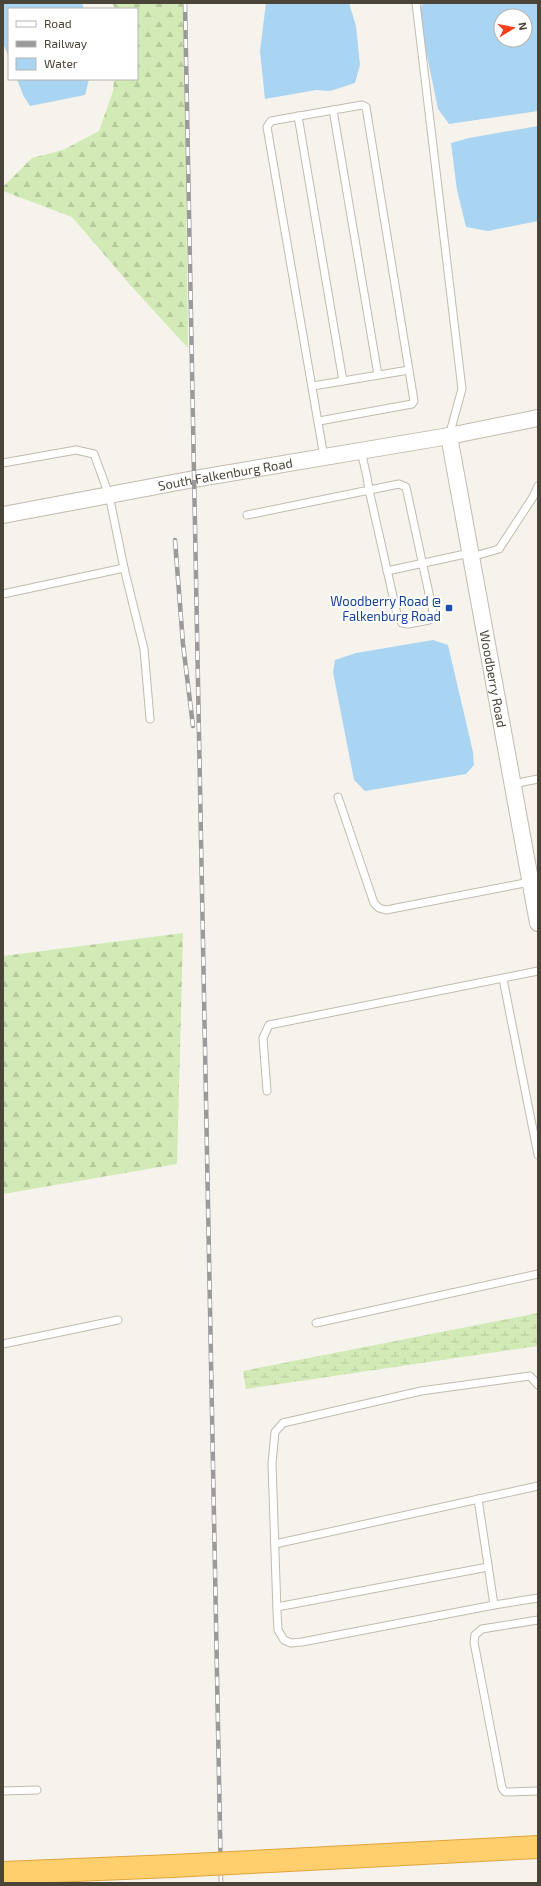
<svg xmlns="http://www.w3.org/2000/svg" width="541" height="1886" viewBox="0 0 541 1886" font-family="'Exo 2',sans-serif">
  <defs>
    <pattern id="forest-firs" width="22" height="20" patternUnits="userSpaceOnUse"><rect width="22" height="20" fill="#d2eab5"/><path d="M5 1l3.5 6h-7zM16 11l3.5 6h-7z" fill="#b6ca9c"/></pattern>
    <pattern id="wetland-marsh" width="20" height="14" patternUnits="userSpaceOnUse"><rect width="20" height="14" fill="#d2eab5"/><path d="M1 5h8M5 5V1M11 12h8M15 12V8" fill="none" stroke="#b6ca9c"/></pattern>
  </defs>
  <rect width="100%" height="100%" fill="#f6f3ec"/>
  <g fill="url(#forest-firs)">
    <polygon points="112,3 184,3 188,348 132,287 72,217 3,191 3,187 32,158 63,150 99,131 113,91 114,79 137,79 137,9 115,9"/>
    <polygon points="183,933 177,1164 3,1194 3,956"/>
  </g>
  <polygon fill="url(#wetland-marsh)" points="538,1313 538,1346 246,1389 243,1371"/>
  <g fill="#a9d4f2" fill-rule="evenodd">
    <polygon points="3,3 82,3 84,9 9,9 9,58 3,43"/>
    <polygon points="266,3 349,3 356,26 360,65 355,83 330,91 316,90 265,99 260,51"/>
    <path d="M423,3H538V111L449,124L438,109L418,12ZM501,16H525V40H501Z"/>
    <polygon points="17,79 89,79 85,95 30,106 23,95"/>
    <polygon points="538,126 538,221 488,231 466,227 457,190 451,143 469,138"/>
    <polygon points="433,640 448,645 473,752 474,765 466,774 365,791 354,780 333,672 335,660 356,653"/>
  </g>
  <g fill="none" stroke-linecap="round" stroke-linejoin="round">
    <g stroke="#c2bbae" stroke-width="9">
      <g id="service">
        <polyline points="416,3 462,389 449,436"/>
        <polyline points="333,110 378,375"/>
        <polyline points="298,116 343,381"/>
        <polyline points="313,386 409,370"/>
        <polyline points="319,421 412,404 414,401 366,107 362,105 271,121 267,127 324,457"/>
        <polyline points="3,463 76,450 94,454 109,495 124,568"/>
        <polyline points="247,515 399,484 406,487 433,612 431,618 429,620 408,624 402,623 397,614 369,490 367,477 361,451"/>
        <polyline points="471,557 499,549 533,497 538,486"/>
        <polyline points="387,571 470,553"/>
        <polyline points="3,594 124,568 144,649 150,719"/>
        <polyline points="513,784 538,779"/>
        <polyline points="338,797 374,903 379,908 386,910 530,882"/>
        <polyline points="503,979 538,1155"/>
        <polyline points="267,1091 263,1038 269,1025 538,971"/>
        <polyline points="316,1323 538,1274"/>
        <polyline points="3,1344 118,1320"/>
        <polyline points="538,1385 530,1376 421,1391 283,1423 275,1432 272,1464 277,1611 278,1630 284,1640 291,1643 302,1642 494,1605 538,1598"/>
        <polyline points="478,1499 494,1605"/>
        <polyline points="275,1544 538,1486"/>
        <polyline points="277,1607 488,1567"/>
        <polyline points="538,1620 482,1629 475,1635 474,1642 502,1788 505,1792 538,1791"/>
        <polyline points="3,1791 37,1790"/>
      </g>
    </g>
    <g stroke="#c2bbae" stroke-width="18">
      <g id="tertiary">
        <path id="s1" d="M449,436L538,923"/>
        <path id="s2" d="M3,515L194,479L449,436L538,418"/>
      </g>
    </g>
    <g stroke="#e0a43c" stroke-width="24">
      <g id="motorway">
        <polyline points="270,1861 538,1847"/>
        <polyline points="3,1873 172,1866"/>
      </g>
    </g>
    <use href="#service" stroke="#fff" stroke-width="7"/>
    <use href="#tertiary" stroke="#fff" stroke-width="16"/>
    <use href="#motorway" stroke="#ffcf6e" stroke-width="22"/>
    <g stroke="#9a9a9a" stroke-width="4.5">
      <g id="rail">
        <polyline points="185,3 221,1883"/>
        <polyline points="175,540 183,644 193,726"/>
      </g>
    </g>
    <use href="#rail" stroke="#fff" stroke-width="3" stroke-dasharray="9" stroke-linecap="butt"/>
    <g stroke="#e0a43c" stroke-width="24" stroke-linecap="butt">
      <polyline id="motorway-bridge" points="172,1866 270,1861"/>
    </g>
    <use href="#motorway-bridge" stroke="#ffcf6e" stroke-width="22"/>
  </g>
  <rect fill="#1a4fb4" stroke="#fff" stroke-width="1.5" x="445" y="604" width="8" height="8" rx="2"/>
  <g text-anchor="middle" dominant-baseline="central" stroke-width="4" stroke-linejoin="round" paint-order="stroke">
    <g font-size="13" fill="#4b4439" stroke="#fff">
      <text stroke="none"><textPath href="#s2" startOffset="226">South Falkenburg Road</textPath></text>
      <text stroke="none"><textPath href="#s1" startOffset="247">Woodberry Road</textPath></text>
    </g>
    <g font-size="13" fill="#164399" stroke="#fff" text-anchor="end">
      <text x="441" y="601">Woodberry Road @<tspan x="441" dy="15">Falkenburg Road</tspan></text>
    </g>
  </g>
  <rect width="541" height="1886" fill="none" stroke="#4b4439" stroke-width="8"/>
  <rect x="8" y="8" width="130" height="72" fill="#ffffff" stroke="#b7b4b0"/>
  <rect x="16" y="21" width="20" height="6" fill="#ffffff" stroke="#b7b4b0"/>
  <text x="44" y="28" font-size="12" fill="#4b4439">Road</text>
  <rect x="16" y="41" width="20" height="6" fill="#9a9a9a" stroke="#b7b4b0"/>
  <text x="44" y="48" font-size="12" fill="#4b4439">Railway</text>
  <rect x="16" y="58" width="20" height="12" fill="#a9d4f2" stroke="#b7b4b0"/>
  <text x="44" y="68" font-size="12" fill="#4b4439">Water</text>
  <g transform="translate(513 28) rotate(80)"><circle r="19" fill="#ffffff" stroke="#b7b4b0"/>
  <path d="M0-3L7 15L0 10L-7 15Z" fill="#fc3f1d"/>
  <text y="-6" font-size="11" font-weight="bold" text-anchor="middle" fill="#4b4439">N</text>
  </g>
</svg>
